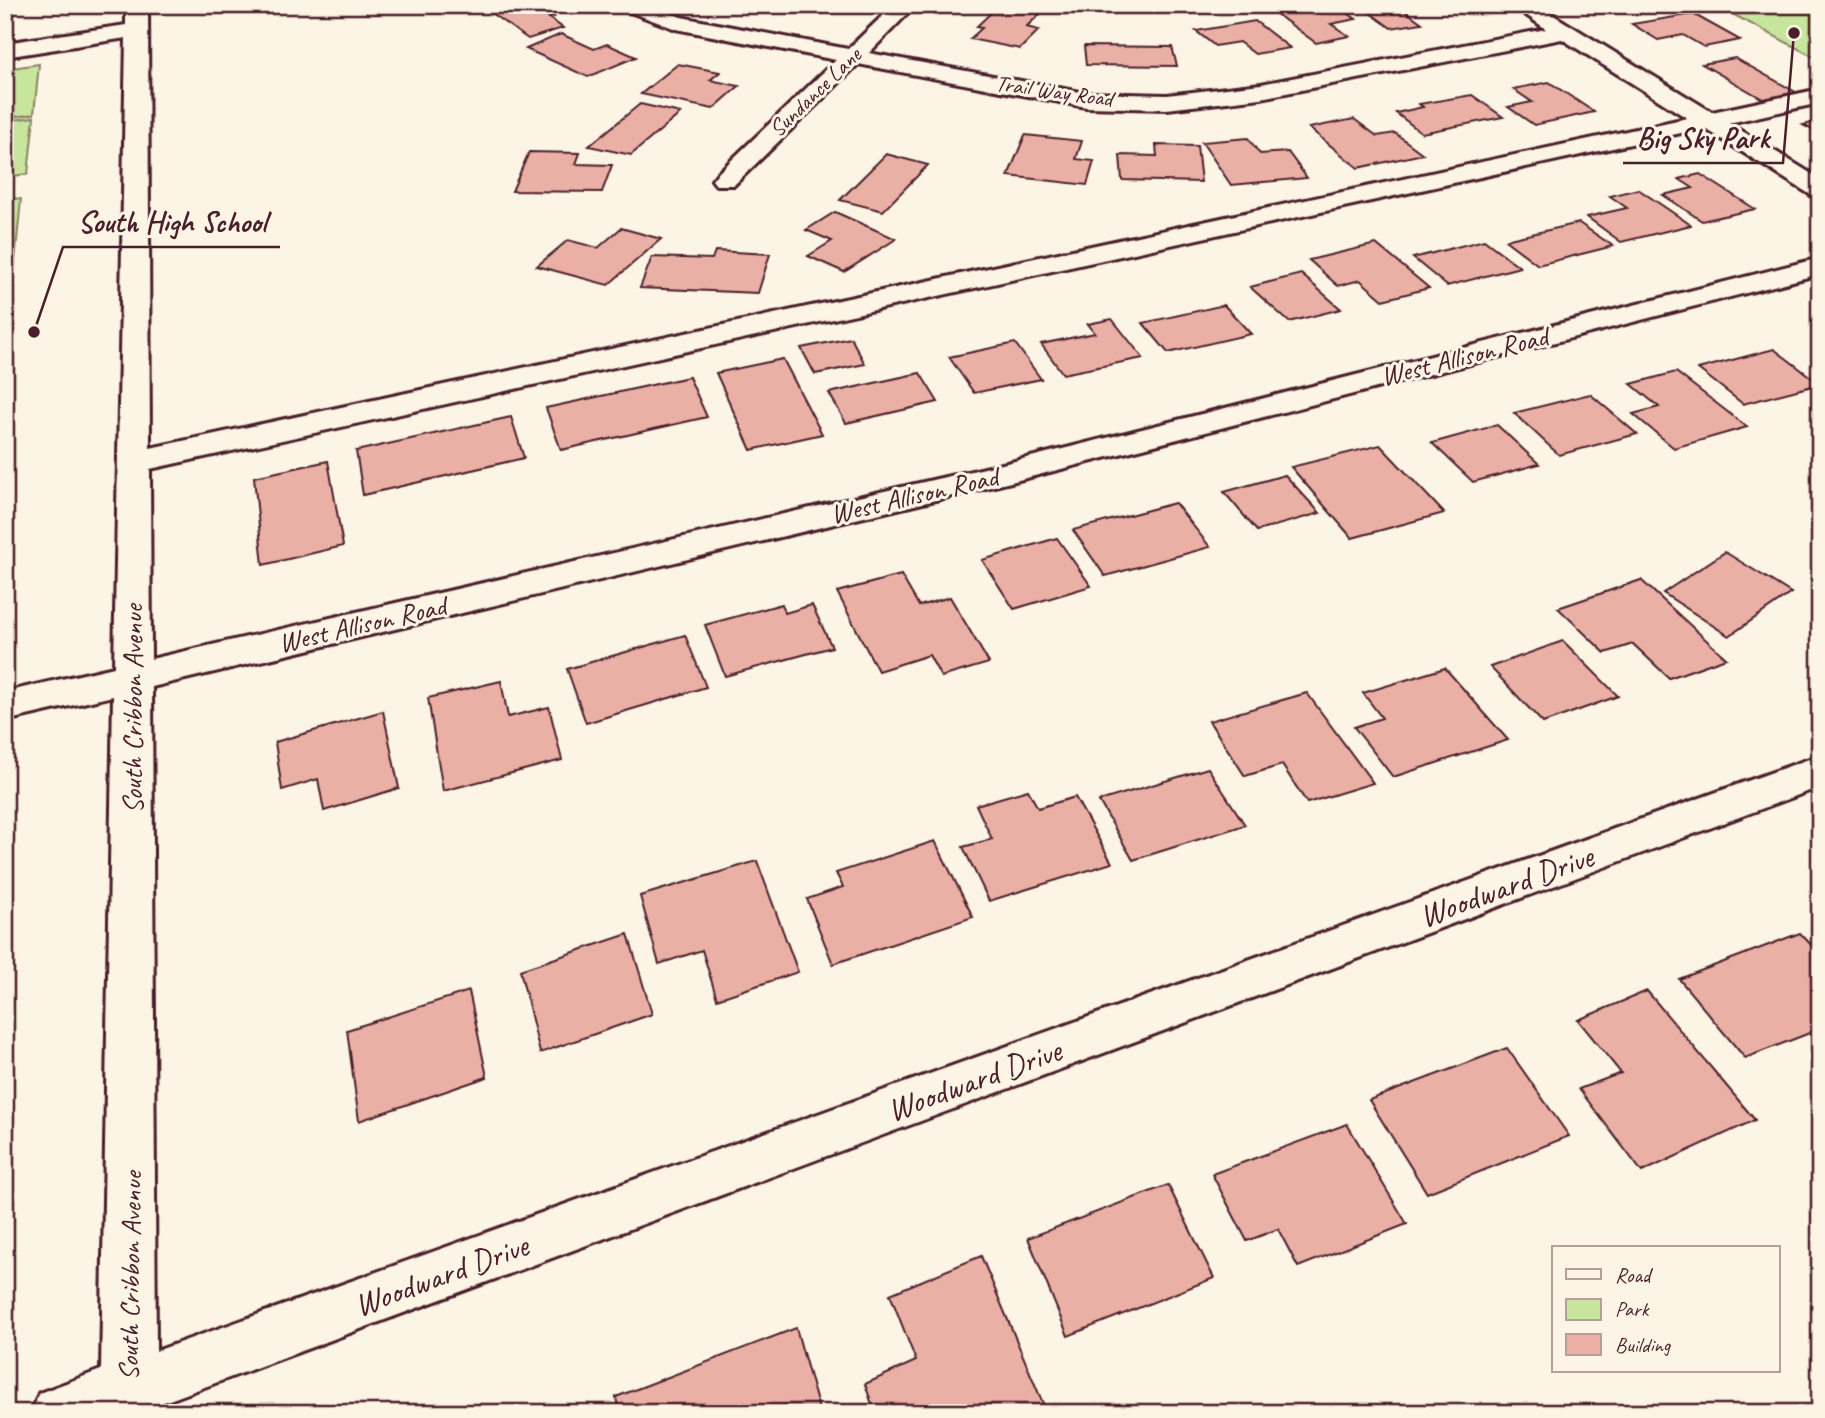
<svg xmlns="http://www.w3.org/2000/svg" width="1825" height="1418" viewBox="0 0 1825 1418" font-family="Caveat,sans-serif">
  <rect width="100%" height="100%" fill="#fcf5e5"/>
  <filter id="ink" filterUnits="userSpaceOnUse"><feTurbulence type="fractalNoise" baseFrequency=".0143" numOctaves="2"/><feDisplacementMap in="SourceGraphic" scale="14" xChannelSelector="R" yChannelSelector="G"/><feConvolveMatrix kernelMatrix="1 2 1 2 8 2 1 2 1" color-interpolation-filters="sRGB"/></filter>
  <g filter="url(#ink)">
    <g fill="#c8e59d" stroke="#898264" stroke-width="2">
      <polygon points="1715,5 1820,5 1820,60"/>
      <polygon points="39,64 34,114 5,118 5,69"/>
      <polygon points="34,117 28,174 5,177 5,121"/>
      <polygon points="5,197 21,199 5,364"/>
    </g>
    <g fill="#eab0a5" stroke="#4a1f2b" stroke-width="2">
      <polygon points="503,5 538,5 554,17 549,18 563,28 528,39 487,10"/>
      <polygon points="1054,5 1113,5 1064,14"/>
      <polygon points="1318,5 1336,5 1356,19 1331,24 1349,36 1316,43 1275,13"/>
      <polygon points="1359,5 1430,5 1431,6 1404,10 1422,23 1391,28"/>
      <polygon points="998,6 1040,14 1026,27 1039,30 1020,49 970,39 982,28 976,27"/>
      <polygon points="1693,14 1740,40 1704,47 1683,35 1658,40 1632,24"/>
      <polygon points="1255,21 1290,48 1255,54 1239,42 1215,46 1196,31"/>
      <polygon points="561,34 594,49 607,44 636,57 588,77 526,49"/>
      <polygon points="1084,46 1172,47 1177,66 1086,65"/>
      <polygon points="1735,58 1801,95 1768,102 1702,64"/>
      <polygon points="678,64 720,72 710,80 739,86 713,109 641,94"/>
      <polygon points="1549,82 1594,112 1534,125 1508,107 1532,102 1513,89"/>
      <polygon points="1472,95 1503,117 1422,133 1396,113 1423,107 1419,104"/>
      <polygon points="640,104 681,113 631,155 589,146"/>
      <polygon points="1354,119 1377,136 1395,133 1423,154 1358,168 1309,128"/>
      <polygon points="1820,121 1820,134 1803,125"/>
      <polygon points="1025,135 1082,141 1076,159 1094,161 1087,185 1008,176"/>
      <polygon points="1248,138 1260,154 1288,152 1307,178 1231,185 1202,142"/>
      <polygon points="1156,145 1197,146 1201,182 1122,180 1120,155 1157,156"/>
      <polygon points="529,152 580,153 576,164 612,165 602,192 512,191"/>
      <polygon points="886,154 928,165 883,211 840,200"/>
      <polygon points="1700,174 1755,209 1702,221 1663,195 1693,188 1679,179"/>
      <polygon points="1638,189 1691,225 1621,242 1587,217 1627,208 1610,196"/>
      <polygon points="835,212 896,239 844,272 808,256 832,241 806,230"/>
      <polygon points="1579,223 1613,246 1538,265 1505,240"/>
      <polygon points="621,228 661,239 608,285 537,266 568,240 598,248"/>
      <polygon points="1484,240 1520,267 1447,286 1413,258"/>
      <polygon points="1376,244 1429,288 1383,300 1360,280 1338,286 1309,260"/>
      <polygon points="715,251 770,254 758,293 640,288 652,257 712,259"/>
      <polygon points="1301,274 1341,309 1289,322 1250,287"/>
      <polygon points="1224,305 1251,334 1168,353 1143,323"/>
      <polygon points="1112,319 1143,358 1063,374 1041,344 1095,333 1088,324"/>
      <polygon points="851,338 865,364 815,374 801,348"/>
      <polygon points="1015,343 1041,379 974,393 949,357"/>
      <polygon points="1774,349 1820,384 1743,404 1698,369"/>
      <polygon points="783,359 822,434 751,450 716,373"/>
      <polygon points="1676,372 1747,427 1674,448 1633,414 1659,407 1631,384"/>
      <polygon points="920,373 938,402 846,423 829,393"/>
      <polygon points="689,377 707,417 561,450 546,408"/>
      <polygon points="1590,394 1637,434 1559,455 1514,413"/>
      <polygon points="511,417 524,458 363,495 356,451"/>
      <polygon points="1497,425 1539,464 1473,482 1432,443"/>
      <polygon points="1380,445 1444,513 1352,538 1291,467"/>
      <polygon points="328,461 343,546 263,565 254,477"/>
      <polygon points="1285,475 1320,513 1257,531 1224,492"/>
      <polygon points="1175,503 1210,547 1105,576 1073,530"/>
      <polygon points="1057,538 1091,586 1014,609 982,560"/>
      <polygon points="1725,552 1791,593 1729,636 1663,593"/>
      <polygon points="901,575 919,606 950,597 989,663 941,677 929,655 878,671 837,592"/>
      <polygon points="1641,580 1726,658 1669,678 1633,644 1605,653 1558,608"/>
      <polygon points="782,604 785,613 812,605 832,647 725,676 705,625"/>
      <polygon points="685,635 706,687 586,723 567,669"/>
      <polygon points="1563,641 1618,696 1543,723 1490,667"/>
      <polygon points="1445,668 1508,740 1393,777 1354,727 1382,718 1363,693"/>
      <polygon points="501,681 508,717 549,707 562,760 443,791 428,698"/>
      <polygon points="1307,693 1373,783 1307,803 1282,765 1245,776 1209,721"/>
      <polygon points="383,711 399,788 324,811 318,779 282,790 275,742"/>
      <polygon points="1208,768 1245,825 1133,860 1099,801"/>
      <polygon points="1028,790 1038,808 1075,797 1112,863 989,901 963,847 992,839 976,805"/>
      <polygon points="935,841 973,917 833,964 807,899 843,887 836,873"/>
      <polygon points="757,861 798,972 717,999 702,950 659,964 640,896"/>
      <polygon points="1800,933 1820,954 1820,1029 1745,1058 1679,979"/>
      <polygon points="628,934 652,1014 540,1053 520,970"/>
      <polygon points="469,991 487,1077 359,1121 347,1030"/>
      <polygon points="1647,991 1755,1120 1642,1172 1579,1089 1621,1073 1578,1020"/>
      <polygon points="1507,1048 1569,1136 1427,1193 1369,1100"/>
      <polygon points="1347,1124 1407,1224 1298,1267 1278,1229 1247,1241 1212,1174"/>
      <polygon points="1168,1185 1214,1278 1068,1336 1028,1238"/>
      <polygon points="981,1256 1047,1413 875,1413 865,1384 916,1361 890,1294"/>
      <polygon points="796,1328 820,1413 619,1413 616,1397"/>
    </g>
    <g fill="none" stroke-linecap="round" stroke-linejoin="round">
      <g stroke="#4a1f2b" stroke-width="6">
        <polygon id="minor" points="126,5 148,5 150,448 1687,118 1562,39 1261,98 1167,109 1086,107 858,64 734,185 716,185 712,180 716,175 836,60 676,29 622,9 619,5 649,5 681,17 848,49 894,5 916,5 869,53 1086,93 1167,95 1261,84 1546,29 1512,5 1537,5 1712,112 1820,89 1820,103 1729,123 1820,179 1820,198 1811,195 1704,128 150,469 151,659 1011,462 1820,258 1820,274 1011,482 152,687 156,1351 1820,755 1820,787 156,1405 156,1413 31,1413 39,1393 101,1370 113,696 5,721 5,692 114,667 126,38 5,57 5,43 126,25"/>
      </g>
      <use href="#minor" fill="#fcf5e5" fill-rule="evenodd"/>
    </g>
  </g>
  <g text-anchor="middle" dominant-baseline="central" stroke-width="6" stroke-linejoin="round" paint-order="stroke">
    <g font-size="23" fill="#4a1f2b" stroke="#fcf5e5">
      <text transform="translate(1054 91) rotate(8)">Trail Way Road</text>
      <text transform="translate(815 92) rotate(-44)">Sundance Lane</text>
    </g>
    <g font-size="28" fill="#4a1f2b" stroke="#fcf5e5">
      <text transform="translate(1464 356) rotate(-14)">West Allison Road</text>
      <text transform="translate(914 495) rotate(-13)">West Allison Road</text>
      <text transform="translate(362 624) rotate(-13)">West Allison Road</text>
      <text transform="translate(132 709) rotate(-90)">South Cribbon Avenue</text>
      <text transform="translate(130 1276) rotate(-89)">South Cribbon Avenue</text>
    </g>
    <g font-size="33" fill="#4a1f2b" stroke="#fcf5e5">
      <text transform="translate(1506 886) rotate(-20)">Woodward Drive</text>
      <text transform="translate(974 1080) rotate(-20)">Woodward Drive</text>
      <text transform="translate(441 1275) rotate(-20)">Woodward Drive</text>
    </g>
  </g>
  <path fill="none" stroke="#4a1f2b" stroke-width="2.5" d="M1794 33L1783 163H1623M34 332L63 247H280"/>
  <g fill="#4a1f2b" stroke="#fcf5e5" stroke-width="2.5">
    <circle cx="1794" cy="33" r="7"/>
    <circle cx="34" cy="332" r="7"/>
  </g>
  <g font-size="30" text-anchor="middle" font-weight="bold" fill="#4a1f2b" stroke="#fcf5e5" stroke-width="6" stroke-linejoin="round" paint-order="stroke">
    <text x="1703" y="148">Big Sky Park</text>
    <text x="172" y="232">South High School</text>
  </g>
  <rect width="1825" height="1418" fill="none" stroke="#fcf5e5" stroke-width="28"/>
  <rect x="14" y="14" width="1797" height="1390" fill="none" stroke="#4a1f2b" stroke-width="2.5" filter="url(#ink)"/>
  <rect x="1552" y="1246" width="228" height="126" fill="#fcf5e5" stroke="#b59f9b" stroke-width="2"/>
  <rect x="1566" y="1269" width="35" height="10" fill="#fcf5e5" stroke="#b59f9b" stroke-width="2"/>
  <text x="1615" y="1282" font-size="21" fill="#4a1f2b">Road</text>
  <rect x="1566" y="1299" width="35" height="21" fill="#c8e59d" stroke="#b59f9b" stroke-width="2"/>
  <text x="1615" y="1316" font-size="21" fill="#4a1f2b">Park</text>
  <rect x="1566" y="1334" width="35" height="21" fill="#eab0a5" stroke="#b59f9b" stroke-width="2"/>
  <text x="1615" y="1352" font-size="21" fill="#4a1f2b">Building</text>
</svg>
